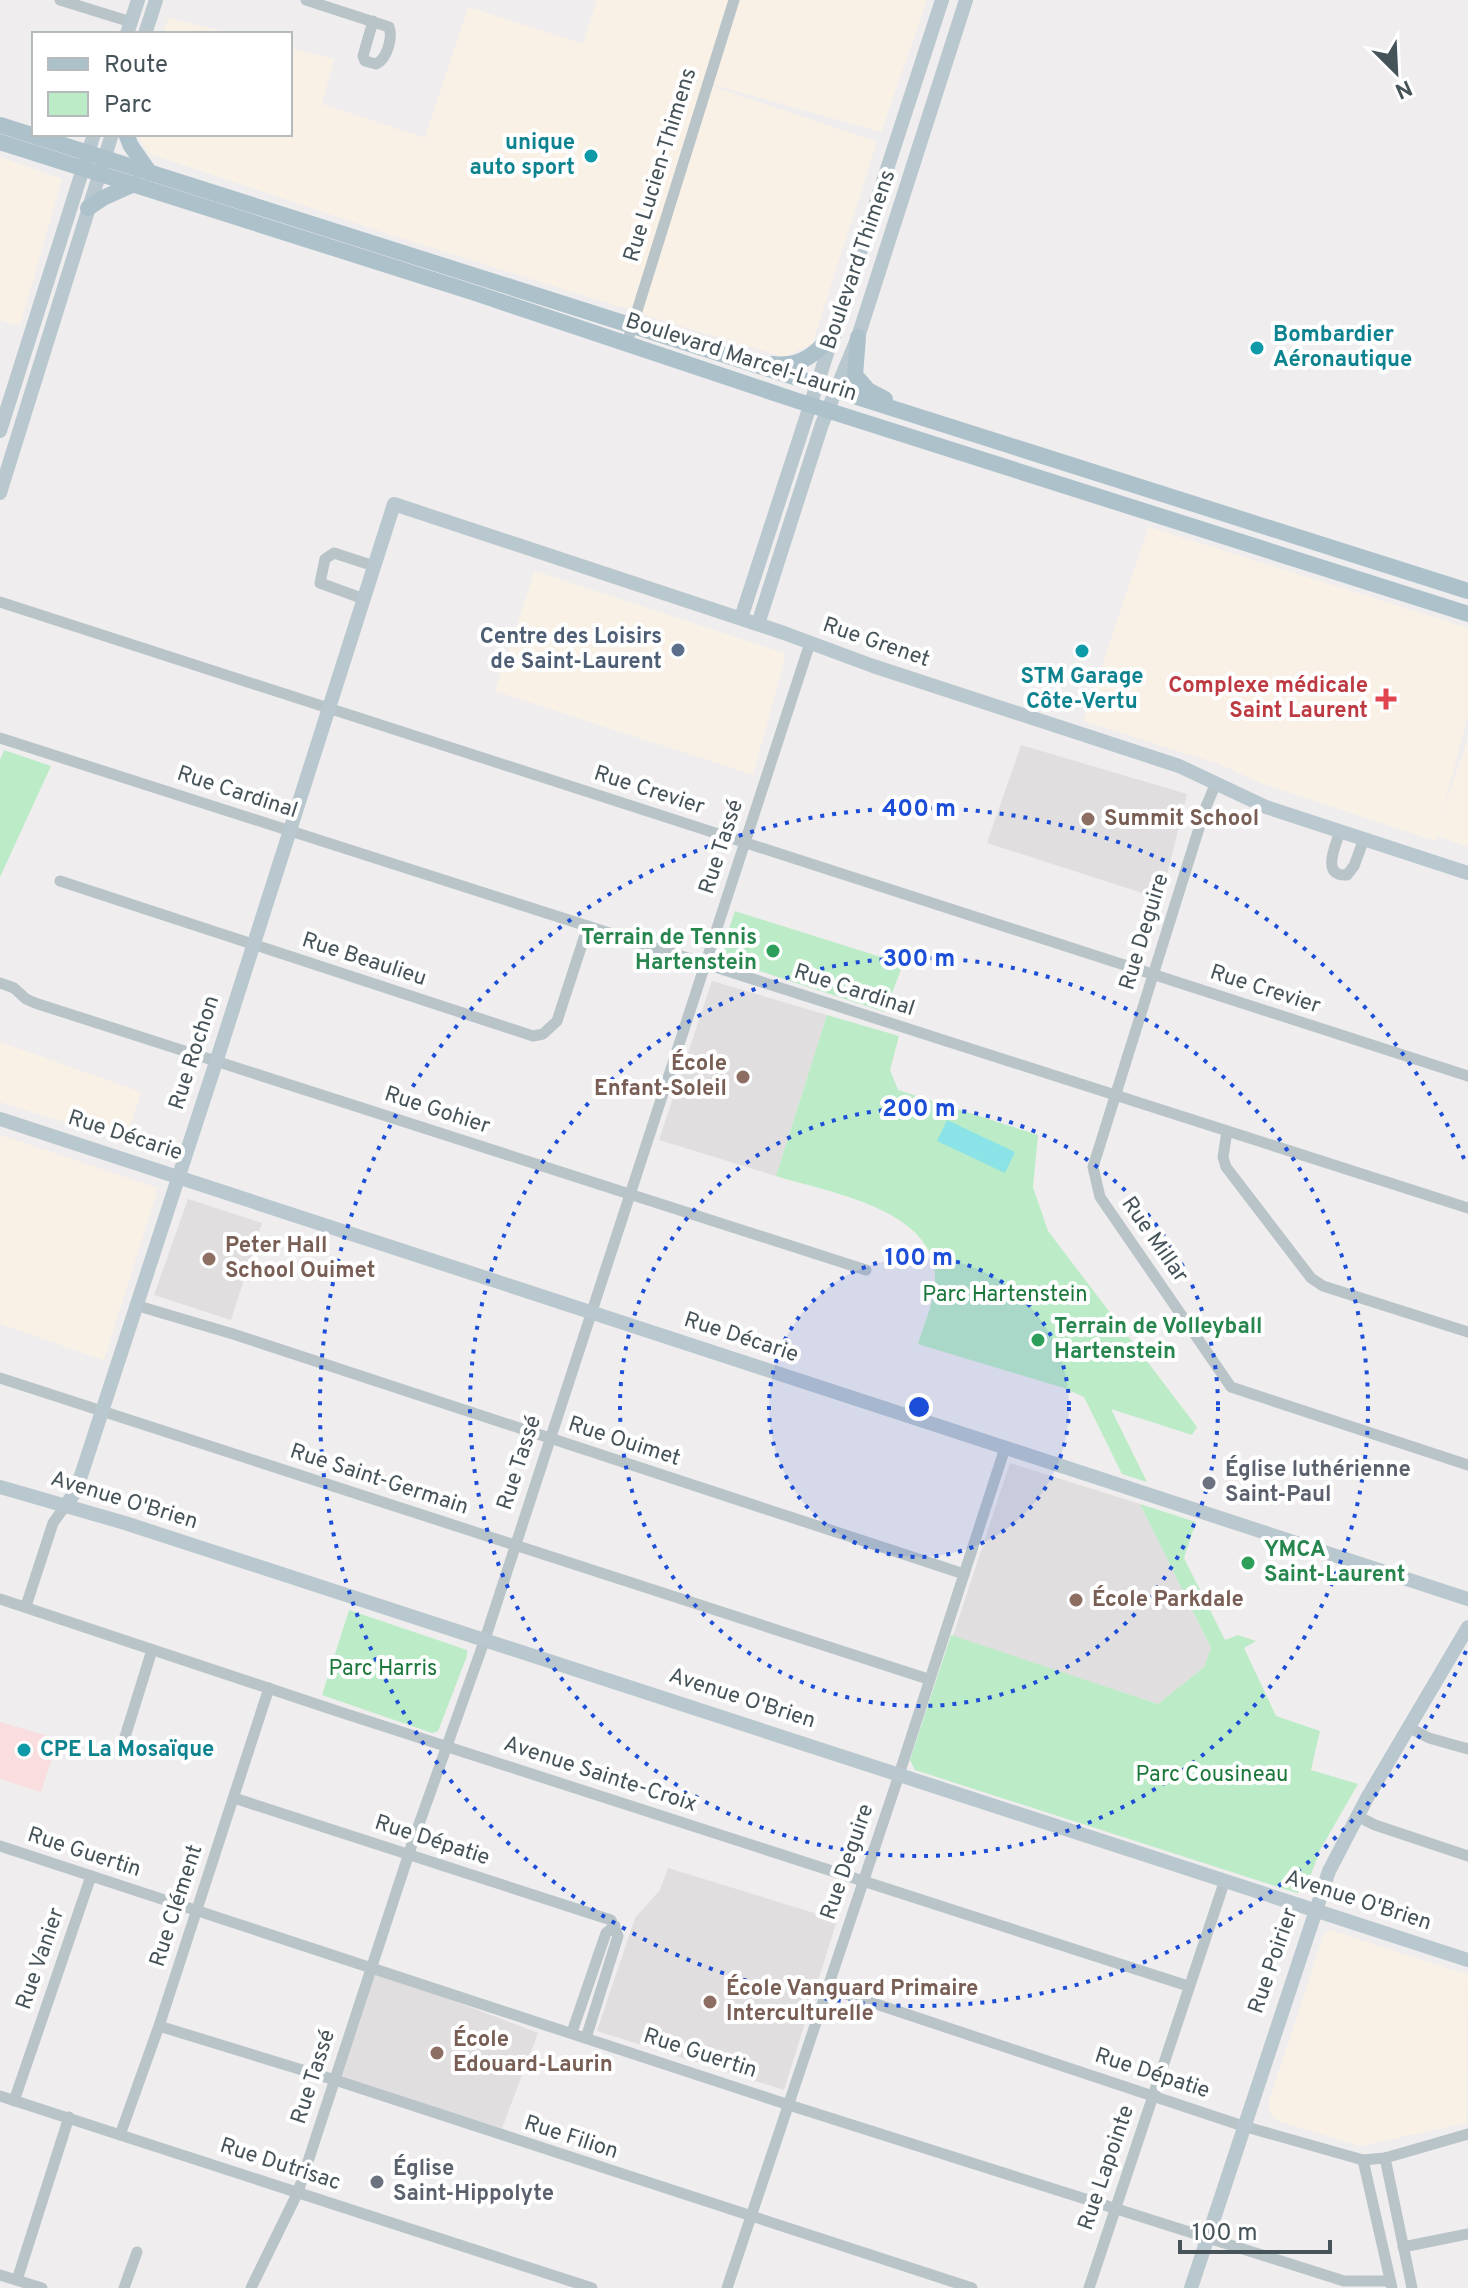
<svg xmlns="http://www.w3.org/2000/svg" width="1468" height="2288" viewBox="0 0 1468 2288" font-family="Overpass,sans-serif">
  <rect width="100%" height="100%" fill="#efeded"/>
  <g fill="#faf1e6">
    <polygon points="597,0 927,0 881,132 676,74 877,142 812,344 784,357 690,329 391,235 148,153 139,138 138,134 290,134 290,48 334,59 322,104 425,138 468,7 583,44"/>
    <polygon points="168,18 234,34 163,34"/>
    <polygon points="0,157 62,179 20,326 0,320"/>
    <polygon points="1149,527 1468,628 1468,715 1442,815 1468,738 1468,847 1438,836 1436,841 1261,783 1219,764 1083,721"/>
    <polygon points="535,571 786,654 753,775 495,691"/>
    <polygon points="0,1042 141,1092 125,1141 0,1102"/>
    <polygon points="0,1135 158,1188 104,1360 0,1324"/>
    <polygon points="1330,1930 1468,1975 1466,2123 1360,2146 1279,2121 1271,2115 1268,2105 1270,2099 1323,1936"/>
  </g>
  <g fill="#e0dede">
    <polygon points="1021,745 1187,794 1161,899 987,843"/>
    <polygon points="712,981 827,1015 776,1176 659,1140"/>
    <polygon points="188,1199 262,1223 231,1320 154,1295"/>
    <polygon points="1010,1463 1140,1504 1211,1648 1205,1666 1158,1704 953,1636"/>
    <polygon points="668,1868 837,1920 784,2090 597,2031 635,1918 660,1890"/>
    <polygon points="370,1969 538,2033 502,2128 335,2080"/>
  </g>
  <polygon fill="#f9dddf" points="0,1722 58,1739 41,1792 0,1779"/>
  <g fill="#bcecc7">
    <polygon points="4,750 51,766 0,877 0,760"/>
    <polygon points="735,911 903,964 885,1012 723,959 720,955"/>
    <path d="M827,1015L899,1036L890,1070L898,1090L1038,1135L1033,1187L1048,1231L1197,1427L1192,1435L1111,1409L1147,1482L1122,1474L1084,1397L1064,1388L918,1344C924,1324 935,1300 935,1279C937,1209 827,1192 776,1176Z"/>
    <polygon points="1140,1504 1196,1522 1184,1558 1225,1640 1238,1635 1256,1641 1244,1648 1276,1716 1320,1731 1311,1770 1358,1784 1320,1850 1306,1888 1297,1893 915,1770 910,1760 951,1635 1158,1704 1204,1667 1211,1648"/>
    <polygon points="349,1610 467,1650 467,1656 438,1731 432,1733 322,1695"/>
  </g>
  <polygon fill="#8be3e7" points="947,1120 1015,1152 1005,1173 937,1141"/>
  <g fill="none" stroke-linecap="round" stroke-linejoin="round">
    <g stroke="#b9c4c9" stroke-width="11">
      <polyline points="60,0 131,22"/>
      <path d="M306,0L389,27C393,38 387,59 376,64L365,61L363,56L373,21"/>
      <polyline points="627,343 734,0"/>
      <polyline points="364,599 320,583 325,559 334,553 374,566"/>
      <polyline points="0,602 1468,1076"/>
      <polyline points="0,738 1468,1208"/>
      <polyline points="1216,783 1205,809 1093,1167 1100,1197 1231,1387 1468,1465"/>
      <path d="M1340,831C1336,845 1320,877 1347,875L1354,866L1364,839"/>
      <polyline points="60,881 533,1036 543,1034 557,1021 588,926"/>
      <polyline points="0,983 14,988 26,999 35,1003 866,1270"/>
      <polyline points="1227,1131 1223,1157 1226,1167 1311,1278 1323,1286 1468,1332"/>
      <polyline points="135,1305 233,1334 964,1574"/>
      <polyline points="0,1378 928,1679"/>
      <polyline points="0,1599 340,1712 1188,1986"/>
      <polyline points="26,1606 53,1523 66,1505"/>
      <polyline points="1408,1727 1429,1738 1468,1749"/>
      <polyline points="120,1753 152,1650"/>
      <polyline points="234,1798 611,1920 618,1936 586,2038"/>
      <polyline points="1357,1816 1375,1825 1468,1856"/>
      <polyline points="0,1846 789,2105 1344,2281 1390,2281"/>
      <polyline points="828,1988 1243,2126 1363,2160 1385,2158 1468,2134"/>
      <polyline points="159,2026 335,2080 972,2288"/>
      <polyline points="572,2032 606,1933 615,1926"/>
      <polyline points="0,2096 592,2288"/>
      <polyline points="14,2101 91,1876"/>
      <polyline points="120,2135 159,2026 269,1688"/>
      <polyline points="1385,2158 1412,2288"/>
      <polyline points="1363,2160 1392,2288"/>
      <polyline points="1403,2247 1468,2234"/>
      <polyline points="0,2275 42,2288"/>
      <polyline points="17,2280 69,2117"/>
      <polyline points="124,2288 137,2252"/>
      <polyline points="251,2288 298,2192 413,1841 485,1639 810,643"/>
      <polyline points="727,2288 895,1787 1005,1448"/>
      <polyline points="1089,2288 1225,1880"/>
    </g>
    <g stroke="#b9c7ce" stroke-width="14">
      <polyline points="127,34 138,0"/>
      <polyline points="145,34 156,0"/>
      <polyline points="0,431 94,134"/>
      <polyline points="0,493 112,134"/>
      <polyline points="741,618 942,0"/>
      <polyline points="758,624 822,424 858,337 966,0"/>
      <polyline points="0,1119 1468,1599"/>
      <polyline points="0,1487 125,1523 1468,1960"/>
      <polyline points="66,1505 76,1491 219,1053 394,504 784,633 873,666 1179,766 1266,807 1468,873"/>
      <polyline points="1191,2288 1329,1871 1367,1798 1468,1627"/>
    </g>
    <g stroke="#adc1cb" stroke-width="16">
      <polyline points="0,125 1468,591"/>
      <polyline points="126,134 131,146 150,173"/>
      <polyline points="0,142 478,294 798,401 1468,614"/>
      <polyline points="88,208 103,198 134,184"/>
      <polyline points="858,337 855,375 868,390 885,399"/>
      <path d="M773,364C802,368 818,352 836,331"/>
    </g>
  </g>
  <circle cx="919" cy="1407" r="150" fill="#1d4ed8" fill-opacity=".12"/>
  <g fill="none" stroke="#1d4ed8" stroke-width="4" stroke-dasharray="4 8">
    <circle cx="919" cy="1407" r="150"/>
    <circle cx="919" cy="1407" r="299"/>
    <circle cx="919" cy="1407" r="449"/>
    <path d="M1466 1651A599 599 0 1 1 1466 1163"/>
  </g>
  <g fill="#0f9aa8" stroke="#fff" stroke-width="3">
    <circle cx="591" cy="156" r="8"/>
    <circle cx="1257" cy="348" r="8"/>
    <circle cx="1082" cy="651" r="8"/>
    <circle cx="24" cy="1750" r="8"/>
  </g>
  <circle fill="#5c6f8a" stroke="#fff" stroke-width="3" cx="678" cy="650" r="8"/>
  <path fill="#e0444e" stroke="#fff" stroke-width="3" d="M1382 687h8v8h8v8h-8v8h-8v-8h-8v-8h8z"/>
  <g fill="#8d6e63" stroke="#fff" stroke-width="3">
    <circle cx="1088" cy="819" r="8"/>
    <circle cx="743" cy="1077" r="8"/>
    <circle cx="209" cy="1259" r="8"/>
    <circle cx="1076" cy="1600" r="8"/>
    <circle cx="710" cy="2002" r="8"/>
    <circle cx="437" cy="2053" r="8"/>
  </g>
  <g fill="#2e9e5b" stroke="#fff" stroke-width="3">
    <circle cx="773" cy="951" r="8"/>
    <circle cx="1038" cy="1340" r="8"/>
    <circle cx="1248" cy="1563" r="8"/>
  </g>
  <g fill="#6b7280" stroke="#fff" stroke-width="3">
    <circle cx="1209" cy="1483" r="8"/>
    <circle cx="377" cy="2182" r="8"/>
  </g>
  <g text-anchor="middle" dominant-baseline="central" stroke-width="8" stroke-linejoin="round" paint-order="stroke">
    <g font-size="22" font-weight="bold" fill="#0d838f" stroke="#fff" text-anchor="start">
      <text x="575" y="143" text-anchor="end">unique<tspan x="575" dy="25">auto sport</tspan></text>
      <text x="1273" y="335">Bombardier<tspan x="1273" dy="25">Aéronautique</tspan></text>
      <text x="1082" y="677" text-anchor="middle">STM Garage<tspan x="1082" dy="25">Côte-Vertu</tspan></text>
      <text x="40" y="1750">CPE La Mosaïque</text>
    </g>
    <g font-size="22" fill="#465359" stroke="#fff">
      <text transform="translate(661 165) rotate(-73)">Rue Lucien-Thimens</text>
      <text transform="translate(859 260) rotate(-71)">Boulevard Thimens</text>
      <text transform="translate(741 358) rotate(18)">Boulevard Marcel-Laurin</text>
      <text transform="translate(876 643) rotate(19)">Rue Grenet</text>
      <text transform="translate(649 791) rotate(18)">Rue Crevier</text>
      <text transform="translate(237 793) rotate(18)">Rue Cardinal</text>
      <text transform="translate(722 847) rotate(-72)">Rue Tassé</text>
      <text transform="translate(1145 932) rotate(-73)">Rue Deguire</text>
      <text transform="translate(364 960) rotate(18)">Rue Beaulieu</text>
      <text transform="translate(1265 990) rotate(18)">Rue Crevier</text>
      <text transform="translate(854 991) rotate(18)">Rue Cardinal</text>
      <text transform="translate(195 1053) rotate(-72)">Rue Rochon</text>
      <text transform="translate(437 1111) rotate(18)">Rue Gohier</text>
      <text transform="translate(125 1136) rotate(18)">Rue Décarie</text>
      <text transform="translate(1154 1240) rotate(55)">Rue Millar</text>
      <text transform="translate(741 1338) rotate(18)">Rue Décarie</text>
      <text transform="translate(624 1442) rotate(18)">Rue Ouimet</text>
      <text transform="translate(520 1463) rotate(-72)">Rue Tassé</text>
      <text transform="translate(379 1480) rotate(18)">Rue Saint-Germain</text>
      <text transform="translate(124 1501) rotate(17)">Avenue O'Brien</text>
      <text transform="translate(742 1699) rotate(18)">Avenue O'Brien</text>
      <text transform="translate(600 1775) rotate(18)">Avenue Sainte-Croix</text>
      <text transform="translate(432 1841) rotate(18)">Rue Dépatie</text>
      <text transform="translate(84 1853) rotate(18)">Rue Guertin</text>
      <text transform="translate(848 1862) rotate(-71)">Rue Deguire</text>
      <text transform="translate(1358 1901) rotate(18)">Avenue O'Brien</text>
      <text transform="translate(177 1906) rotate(-72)">Rue Clément</text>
      <text transform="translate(41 1959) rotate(-71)">Rue Vanier</text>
      <text transform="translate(1274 1961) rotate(-71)">Rue Poirier</text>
      <text transform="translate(700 2054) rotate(18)">Rue Guertin</text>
      <text transform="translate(1152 2074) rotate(18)">Rue Dépatie</text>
      <text transform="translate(314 2077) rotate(-72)">Rue Tassé</text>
      <text transform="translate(571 2138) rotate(18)">Rue Filion</text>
      <text transform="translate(280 2165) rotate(18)">Rue Dutrisac</text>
      <text transform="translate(1107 2168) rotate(-71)">Rue Lapointe</text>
    </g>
    <g font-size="22" font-weight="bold" fill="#4e5e75" stroke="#fff" text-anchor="end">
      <text x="662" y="637">Centre des Loisirs<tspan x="662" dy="25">de Saint-Laurent</tspan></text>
    </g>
    <g font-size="22" font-weight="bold" fill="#be3a42" stroke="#fff" text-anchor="end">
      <text x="1368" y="686">Complexe médicale<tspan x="1368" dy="25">Saint Laurent</tspan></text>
    </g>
    <g font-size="22" font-weight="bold" fill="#785e54" stroke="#fff" text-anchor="start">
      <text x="1104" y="819">Summit School</text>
      <text x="727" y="1064" text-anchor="end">École<tspan x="727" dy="25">Enfant-Soleil</tspan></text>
      <text x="225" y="1246">Peter Hall<tspan x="225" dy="25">School Ouimet</tspan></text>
      <text x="1092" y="1600">École Parkdale</text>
      <text x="726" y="1989">École Vanguard Primaire<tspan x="726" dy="25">Interculturelle</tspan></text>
      <text x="453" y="2040">École<tspan x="453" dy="25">Edouard-Laurin</tspan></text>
    </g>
    <g font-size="22" font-weight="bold" fill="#27864d" stroke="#fff" text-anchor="start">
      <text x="757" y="938" text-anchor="end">Terrain de Tennis<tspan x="757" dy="25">Hartenstein</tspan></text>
      <text x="1054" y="1327">Terrain de Volleyball<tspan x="1054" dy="25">Hartenstein</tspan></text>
      <text x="1264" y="1550">YMCA<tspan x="1264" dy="25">Saint-Laurent</tspan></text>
    </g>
    <g font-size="22" fill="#1b773a" stroke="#fff">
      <text x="1005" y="1295">Parc Hartenstein</text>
      <text x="383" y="1669">Parc Harris</text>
      <text x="1212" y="1775">Parc Cousineau</text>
    </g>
    <g font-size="22" font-weight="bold" fill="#5b616d" stroke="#fff" text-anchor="start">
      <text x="1225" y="1470">Église luthérienne<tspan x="1225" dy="25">Saint-Paul</tspan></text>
      <text x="393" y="2169">Église<tspan x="393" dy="25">Saint-Hippolyte</tspan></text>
    </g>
  </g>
  <circle cx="919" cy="1407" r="12" fill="#1d4ed8" stroke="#fff" stroke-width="4"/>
  <g font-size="24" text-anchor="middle" font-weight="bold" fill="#1d4ed8" stroke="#fff" stroke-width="8" stroke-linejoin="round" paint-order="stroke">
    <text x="919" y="816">400 m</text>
    <text x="919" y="966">300 m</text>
    <text x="919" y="1116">200 m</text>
    <text x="919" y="1265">100 m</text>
  </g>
  <rect x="32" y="32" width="260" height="104" fill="#ffffff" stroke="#b5babd" stroke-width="2"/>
  <rect x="48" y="58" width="40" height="12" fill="#adc1cb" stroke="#b5babd" stroke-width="2"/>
  <text x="104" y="72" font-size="24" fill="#465359">Route</text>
  <rect x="48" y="92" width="40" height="24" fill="#bcecc7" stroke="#b5babd" stroke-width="2"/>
  <text x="104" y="112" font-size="24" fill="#465359">Parc</text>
  <g transform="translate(1396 72) rotate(156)" stroke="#ffffff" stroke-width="6" paint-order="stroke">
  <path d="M0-6L14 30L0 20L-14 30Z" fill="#465359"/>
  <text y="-12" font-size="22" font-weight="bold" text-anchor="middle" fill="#465359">N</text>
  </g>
  <path d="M1180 2240v12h150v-12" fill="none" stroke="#465359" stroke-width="4"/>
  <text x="1192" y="2240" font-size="24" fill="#465359" stroke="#ffffff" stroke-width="6" paint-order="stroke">100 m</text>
</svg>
